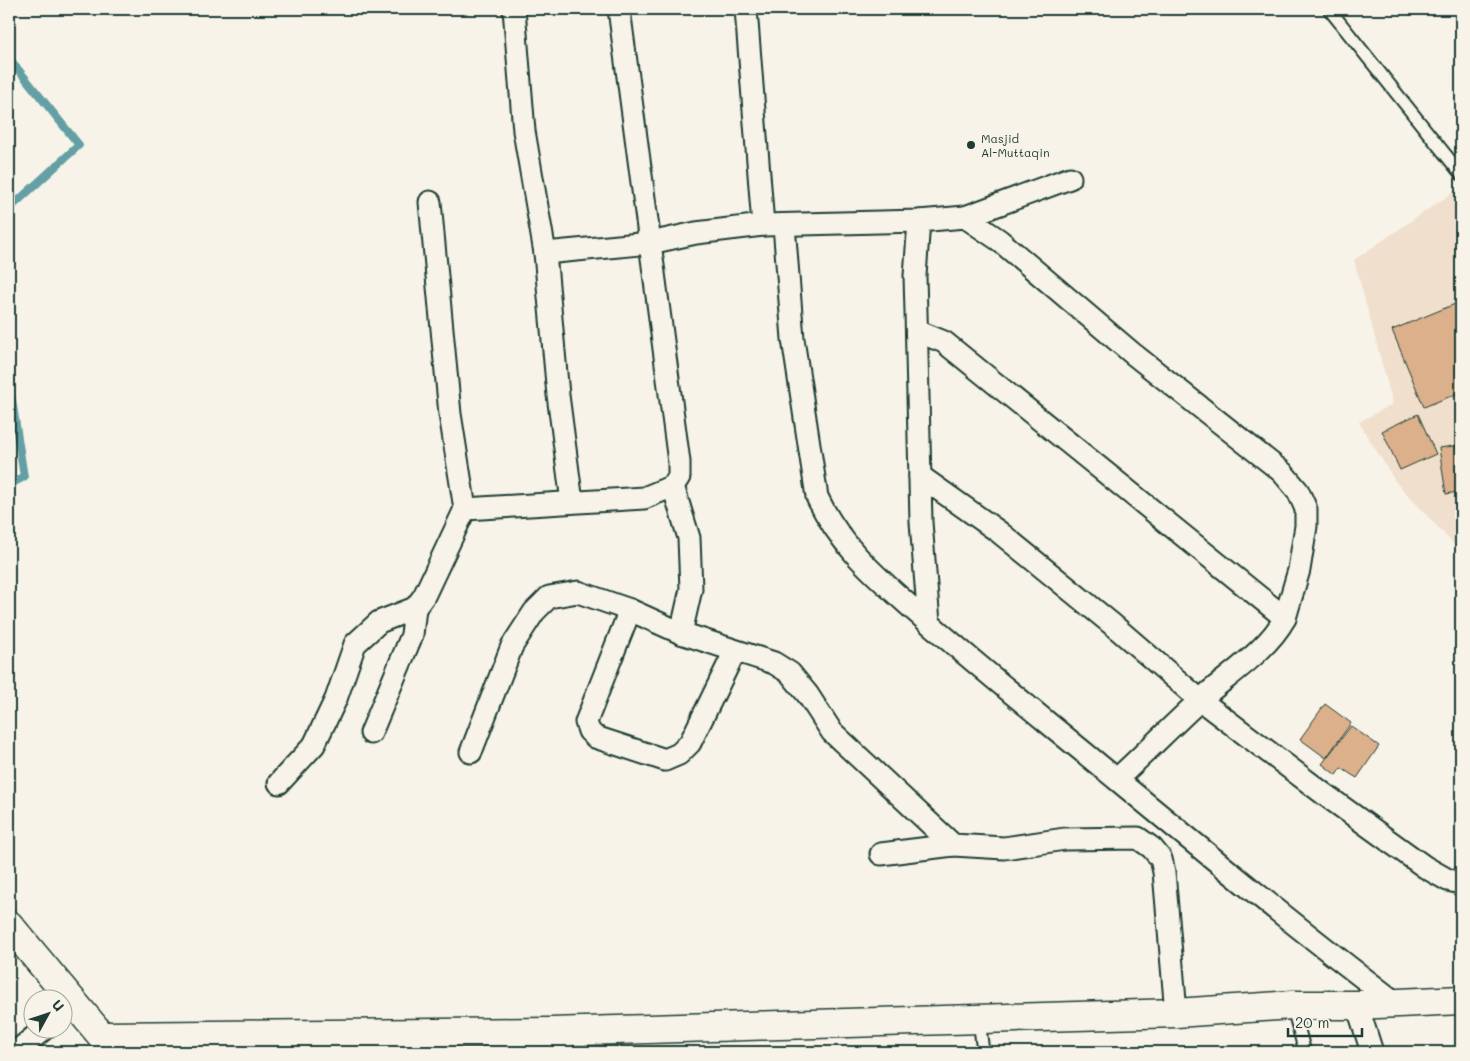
<svg xmlns="http://www.w3.org/2000/svg" width="1470" height="1061" viewBox="0 0 1470 1061" font-family="Mali,sans-serif">
  <rect width="100%" height="100%" fill="#f7f3e8"/>
  <filter id="ink" filterUnits="userSpaceOnUse"><feTurbulence type="fractalNoise" baseFrequency=".02" numOctaves="2"/><feDisplacementMap in="SourceGraphic" scale="10" xChannelSelector="R" yChannelSelector="G"/><feConvolveMatrix kernelMatrix="1 2 1 2 8 2 1 2 1" color-interpolation-filters="sRGB"/></filter>
  <g filter="url(#ink)">
    <polygon fill="#efdfcc" points="1461,187 1461,552 1395,481 1359,422 1393,404 1354,260"/>
    <g fill="none" stroke-linecap="round" stroke-linejoin="round">
      <g stroke="#639fa4" stroke-width="8">
        <polyline points="9,58 79,145 9,209"/>
        <polyline points="9,380 24,477 9,485"/>
      </g>
    </g>
    <g fill="#dbb08b" stroke="#1f3d34">
      <polygon points="1455,304 1461,318 1461,392 1424,407 1392,330"/>
      <polygon points="1418,414 1436,454 1400,470 1382,431"/>
      <polygon points="1461,445 1461,505 1458,492 1446,494 1439,448"/>
      <polygon points="1325,704 1351,723 1326,758 1300,739"/>
      <polygon points="1351,726 1379,746 1357,778 1341,768 1336,775 1322,764"/>
    </g>
    <g fill="none" stroke-linecap="round" stroke-linejoin="round">
      <g stroke="#1f3d34" stroke-width="15">
        <g id="lane">
          <polyline points="1329,9 1461,174"/>
          <polyline points="1292,1005 1305,1052"/>
          <polyline points="979,1019 983,1052"/>
        </g>
      </g>
      <g stroke="#1f3d34" stroke-width="25">
        <g id="street">
          <polyline points="514,9 524,131 545,253 558,395 572,502"/>
          <polyline points="746,9 763,225"/>
          <polyline points="965,217 1070,178"/>
          <polyline points="919,221 915,276 916,312 921,522 929,623"/>
          <path d="M784,225L793,339L817,497C841,547 874,574 914,610C958,649 1003,686 1048,723C1163,817 1277,913 1396,1003"/>
          <polyline points="545,253 650,243 696,233 763,225 919,221 965,217 999,240 1132,353 1282,472 1298,491 1306,509 1306,526 1299,570 1285,618"/>
          <path d="M917,331L944,342L1285,618C1267,651 1228,675 1200,700C1172,726 1145,753 1117,779"/>
          <polyline points="920,476 999,532 1113,625 1200,700 1324,794 1425,867 1448,880 1461,883"/>
          <polyline points="673,486 689,538 691,589 681,633"/>
          <polyline points="465,509 644,498 673,486 679,477 679,462 619,9"/>
          <polyline points="630,610 586,722 589,731 595,737 665,760 679,754 690,743 735,651"/>
          <polyline points="371,733 412,635 415,608"/>
          <polyline points="471,752 512,646 534,612 549,597 578,592 630,610 681,633 774,663 790,673 808,695 832,732 953,845 1004,848 1065,839 1138,838 1152,848 1161,859 1164,872 1176,1013"/>
          <polyline points="279,783 314,745 336,699 355,644 379,622 415,608 424,596 465,509 450,414 430,202"/>
          <polyline points="881,854 953,845"/>
          <polyline points="1357,1005 1372,1052"/>
          <polyline points="551,1032 564,1052"/>
          <polyline points="16,1052 45,1028"/>
        </g>
      </g>
      <g stroke="#1f3d34" stroke-width="31">
        <polyline id="secondary" points="102,1036 551,1032 1176,1013 1292,1005 1357,1005 1461,1000"/>
      </g>
      <g stroke="#1f3d34" stroke-width="31">
        <polyline id="primary" points="9,925 115,1052"/>
      </g>
      <use href="#lane" stroke="#f7f3e8" stroke-width="11"/>
      <use href="#street" stroke="#f7f3e8" stroke-width="21"/>
      <use href="#secondary" stroke="#f7f3e8" stroke-width="28"/>
      <use href="#primary" stroke="#f7f3e8" stroke-width="28"/>
    </g>
  </g>
  <circle fill="#1f3d34" stroke="#f7f3e8" stroke-width="2" cx="971" cy="145" r="5"/>
  <g text-anchor="middle" dominant-baseline="central" stroke-width="4" stroke-linejoin="round" paint-order="stroke">
    <g font-size="12" fill="#1f3d34" stroke="#f7f3e8" text-anchor="start">
      <text x="981" y="138">Masjid<tspan x="981" dy="14">Al-Muttaqin</tspan></text>
    </g>
  </g>
  <rect width="1470" height="1061" fill="none" stroke="#f7f3e8" stroke-width="30"/>
  <rect x="15" y="15" width="1440" height="1031" fill="none" stroke="#1f3d34" stroke-width="2" filter="url(#ink)"/>
  <g transform="translate(48 1014) rotate(50)"><circle r="24" fill="#f7f3e8" stroke="#a1aaa0"/>
  <path d="M0-4L9 19L0 12L-9 19Z" fill="#1f3d34"/>
  <text y="-8" font-size="14" font-weight="bold" text-anchor="middle" fill="#1f3d34">U</text>
  </g>
  <path d="M1288 1028v8h74v-8" fill="none" stroke="#1f3d34" stroke-width="2.5"/>
  <text x="1295" y="1028" font-size="15" fill="#1f3d34" stroke="#f7f3e8" stroke-width="4" paint-order="stroke">20 m</text>
</svg>
